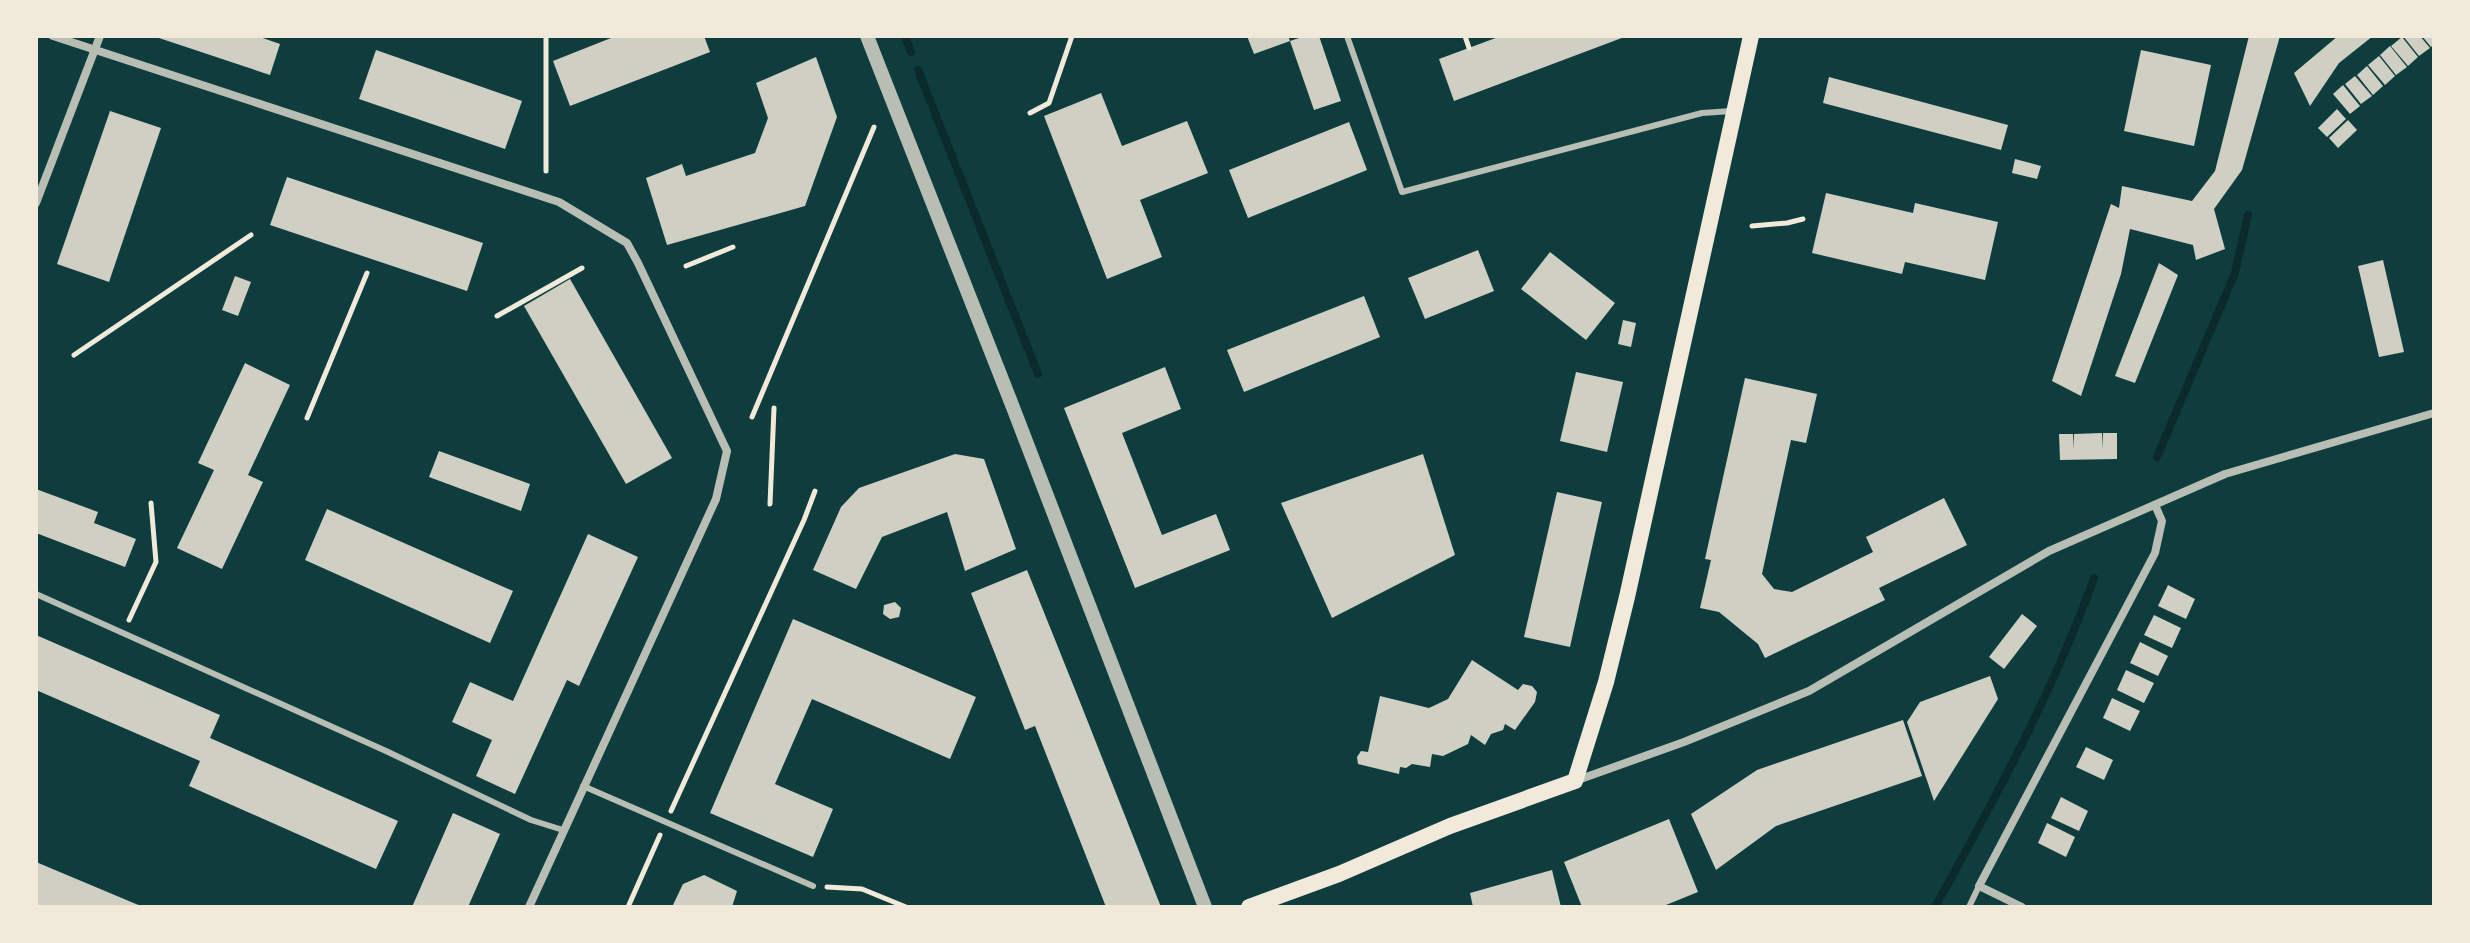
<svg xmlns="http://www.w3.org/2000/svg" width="2470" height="943" viewBox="0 0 2470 943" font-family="Lato,sans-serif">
  <rect width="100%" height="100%" fill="#0f3d3e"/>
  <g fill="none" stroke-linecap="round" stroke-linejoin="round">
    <g stroke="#0a2a2b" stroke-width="8">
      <polyline points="906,39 911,52"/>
      <polyline points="918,70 1038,374"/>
      <polyline points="2157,457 2235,273 2248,215"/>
      <path d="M1935,907C1994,801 2053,692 2094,578"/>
    </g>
  </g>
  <g fill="#cfcfc3">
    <polygon points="257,36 280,44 270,75 156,37"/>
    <polygon points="616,36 704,36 710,52 570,106 553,61"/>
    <polygon points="1247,36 1288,36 1290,41 1305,36 1319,36 1341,101 1314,110 1290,41 1254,54"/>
    <polygon points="1501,36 1627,36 1454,101 1439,59"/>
    <polygon points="2249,36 2280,36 2242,170 2214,209 2225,249 2196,260 2193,245 2130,229 2121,274 2081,396 2052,381 2111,204 2119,208 2122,186 2192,201 2215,171"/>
    <polygon points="2338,36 2373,36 2339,63 2310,106 2294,73"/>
    <polygon points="2403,36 2420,36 2430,48 2419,56"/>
    <polygon points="2422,36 2434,36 2434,44 2431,47"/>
    <polygon points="2402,37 2418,57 2408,66 2391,46"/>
    <polygon points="2390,46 2407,67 2396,75 2380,55"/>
    <polygon points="376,50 522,101 505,149 359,99"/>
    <polygon points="2141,50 2211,65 2194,146 2124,131"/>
    <polygon points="2379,56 2395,76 2385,85 2368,65"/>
    <polygon points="816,57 837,117 805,206 667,245 646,178 682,164 686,176 755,153 768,118 756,83"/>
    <polygon points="2367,66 2383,86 2373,95 2357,75"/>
    <polygon points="2355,76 2372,96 2361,104 2345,84"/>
    <polygon points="1829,77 2008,125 2001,150 1823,103"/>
    <polygon points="2343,85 2360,106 2350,114 2333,94"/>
    <polygon points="1101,93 1122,146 1187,121 1208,173 1140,200 1162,257 1107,279 1044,116"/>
    <polygon points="2337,109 2346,119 2327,137 2318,128"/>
    <polygon points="110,111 161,128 109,282 57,264"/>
    <polygon points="2348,120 2357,130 2338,148 2329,138"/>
    <polygon points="1349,122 1367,170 1248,218 1229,170"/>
    <polygon points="2015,159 2041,166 2037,179 2012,173"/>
    <polygon points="287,177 483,243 467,291 270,225"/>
    <polygon points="1826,193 1913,213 1915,203 1998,222 1985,280 1905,262 1902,274 1812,253"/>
    <polygon points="1478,250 1494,291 1425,319 1408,278"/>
    <polygon points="1550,252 1615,303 1586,340 1521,289"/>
    <polygon points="2383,260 2404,352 2379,357 2358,266"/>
    <polygon points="2159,263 2178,275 2135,383 2115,376"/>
    <polygon points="235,276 251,282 238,316 222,310"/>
    <polygon points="570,279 672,458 626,484 524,306"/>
    <polygon points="1364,296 1380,337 1244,392 1227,350"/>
    <polygon points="1623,320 1636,323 1631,347 1618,344"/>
    <polygon points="245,363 290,385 248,475 263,482 222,569 177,548 214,470 198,463"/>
    <polygon points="1165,367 1181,409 1122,433 1162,535 1216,514 1230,550 1135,588 1064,408"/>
    <polygon points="1576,372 1623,382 1607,452 1560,441"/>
    <polygon points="1745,378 1817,394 1806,443 1791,440 1762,574 1774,589 1792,592 1873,552 1866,537 1944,498 1967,545 1879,588 1885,600 1765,658 1758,644 1719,612 1700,608 1711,560 1705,559"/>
    <polygon points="2102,433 2103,449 2103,433 2117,433 2117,459 2060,460 2059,434 2073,434 2074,449 2074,434"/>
    <polygon points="439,451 530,484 521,511 429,477"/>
    <polygon points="955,454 984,459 1016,549 965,571 947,512 882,537 856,589 813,570 841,507 859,488"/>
    <polygon points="1423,454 1455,555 1332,618 1281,503"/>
    <polygon points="36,489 98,512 94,523 136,539 125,567 36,533"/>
    <polygon points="1557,492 1602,502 1570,647 1524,637"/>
    <polygon points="327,509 513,591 490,643 305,560"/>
    <polygon points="588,534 638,557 579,686 567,680 515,794 476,776 492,740 452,722 470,682 513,701"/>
    <polygon points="1027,570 1082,707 1161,907 1106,907 1035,726 1025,730 971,593"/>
    <polygon points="2168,585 2195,599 2186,619 2158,606"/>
    <polygon points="895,602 901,608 899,617 890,619 883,614 884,605"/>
    <polygon points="2022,614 2037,626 2004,669 1989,657"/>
    <polygon points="2154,615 2181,628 2172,648 2144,635"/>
    <polygon points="793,619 976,697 950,759 812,699 775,784 833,809 813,857 710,813"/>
    <polygon points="36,635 220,715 210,738 398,821 376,869 189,786 200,761 36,690"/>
    <polygon points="2140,642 2168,656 2158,676 2130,663"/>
    <polygon points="1472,660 1518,690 1523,684 1532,686 1537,692 1535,702 1515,730 1505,724 1503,730 1491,734 1485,745 1471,735 1468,744 1443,756 1432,754 1430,767 1412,764 1406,768 1400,767 1399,774 1358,764 1357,757 1361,751 1368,752 1380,696 1429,708 1448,699"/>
    <polygon points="2126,670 2154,683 2144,703 2117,690"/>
    <polygon points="1990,676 1998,699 1934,801 1907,722 1920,702"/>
    <polygon points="2112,698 2140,711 2130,731 2103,718"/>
    <polygon points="1903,720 1922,776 1776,826 1716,870 1691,814 1757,770"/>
    <polygon points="2086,747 2113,760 2104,780 2076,767"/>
    <polygon points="2061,797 2088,811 2079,831 2051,818"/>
    <polygon points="453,813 500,834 468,907 412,907"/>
    <polygon points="1669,819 1698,892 1661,907 1582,907 1564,862"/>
    <polygon points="2047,823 2075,837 2066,857 2038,843"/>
    <polygon points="36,862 136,904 144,907 36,907"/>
    <polygon points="1552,870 1561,907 1473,907 1470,893"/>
    <polygon points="704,875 737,891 732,907 672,907 683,884"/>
  </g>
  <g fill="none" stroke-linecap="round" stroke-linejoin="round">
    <g stroke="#f1e9da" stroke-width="5">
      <polyline points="1465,36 1469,48"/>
      <polyline points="546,38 546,171"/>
      <polyline points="1030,113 1049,103 1072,36"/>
      <polyline points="1752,226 1787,223 1803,219"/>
      <polyline points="686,266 733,247"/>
      <polyline points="497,316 582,268"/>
      <polyline points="74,355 251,235"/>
      <polyline points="752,417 874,127"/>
      <polyline points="307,418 367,273"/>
      <polyline points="770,504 774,408"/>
      <polyline points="129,620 156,562 151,503"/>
      <polyline points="671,811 804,520 815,491"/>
      <polyline points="827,887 862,889 906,907"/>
      <polyline points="628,907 660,835"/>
    </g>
    <g stroke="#b8beb3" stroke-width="6">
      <polyline points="1347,36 1402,192 1702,113 1732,111"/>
      <polyline points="36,594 386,751 531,820 563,830"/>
      <polyline points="583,786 813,886"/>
      <polyline points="1969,907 1979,886"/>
    </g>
    <g stroke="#b8beb3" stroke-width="8">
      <polyline points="53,36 559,202 627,243 638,263 727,451 716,499 529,907"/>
      <polyline points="36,203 100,36"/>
      <polyline points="1575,781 1684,742 1809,691 2049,551 2225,474 2434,413"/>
      <polyline points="2022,907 1979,886 2155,553 2162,521 2155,505"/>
    </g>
    <polyline stroke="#b8beb3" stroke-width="14" points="867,36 1014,410 1205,907"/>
    <polyline stroke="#f1e9da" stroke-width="16" points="1249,907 1339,874 1450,826 1575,781 1606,682 1627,597 1751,36"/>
  </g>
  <rect width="2470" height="943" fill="none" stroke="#f1e9da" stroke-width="76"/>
</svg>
